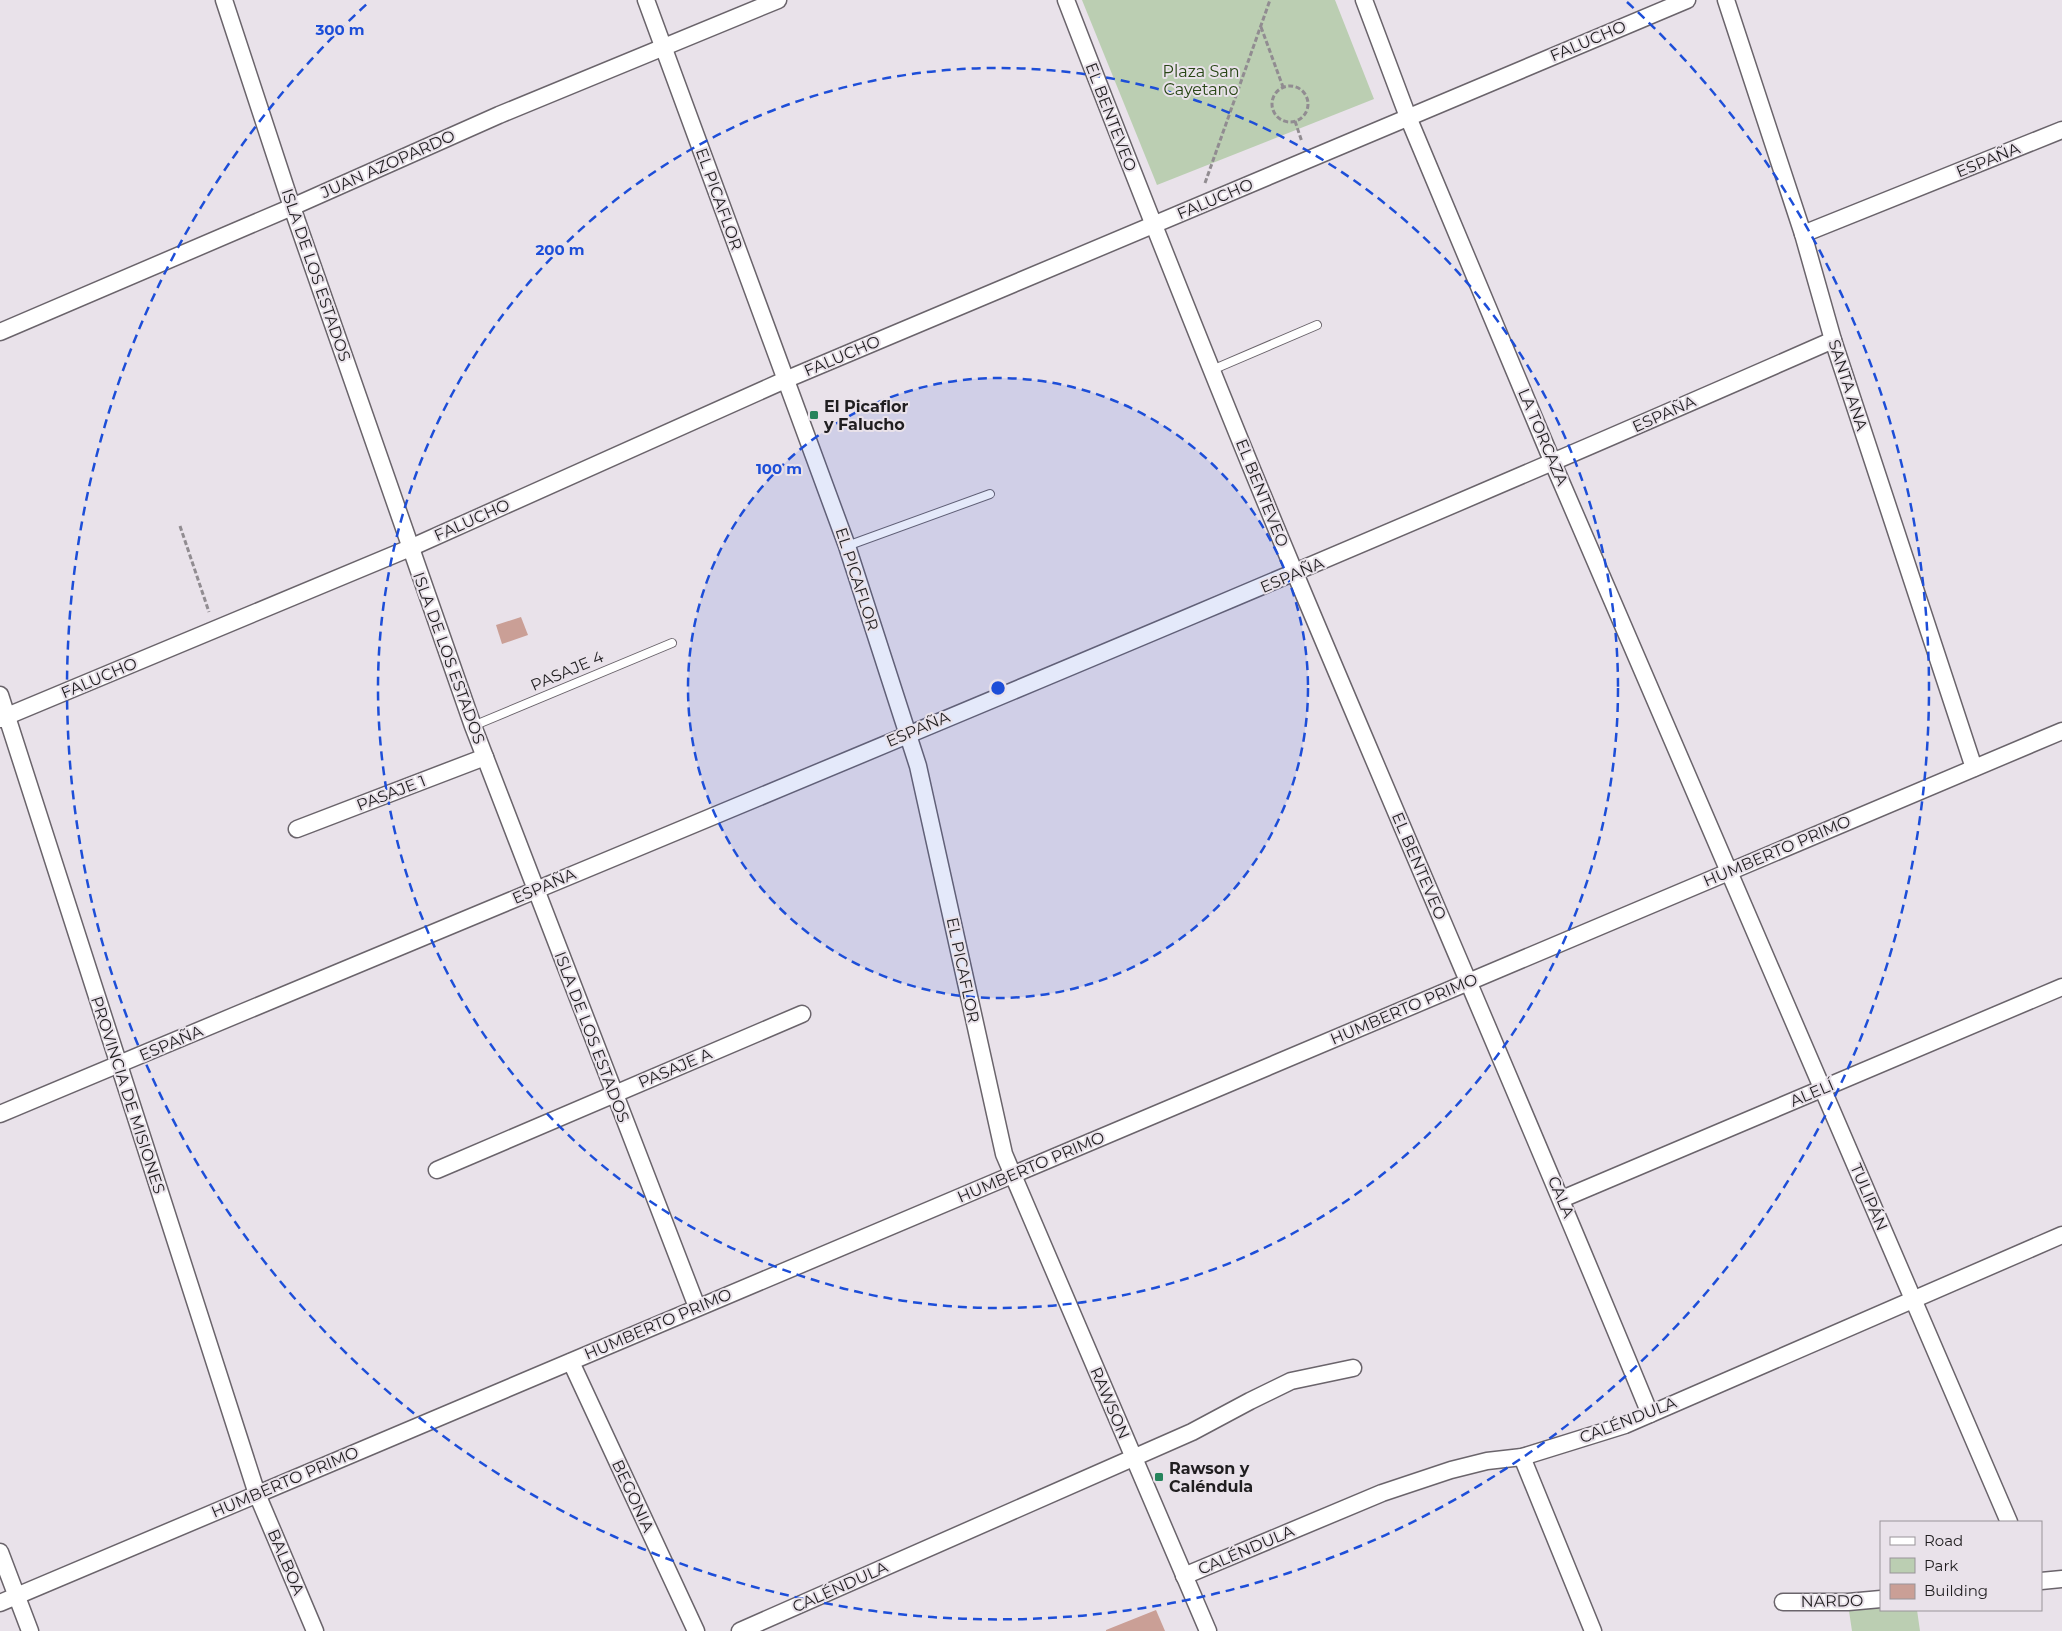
<svg xmlns="http://www.w3.org/2000/svg" width="2062" height="1631" viewBox="0 0 2062 1631" font-family="Montserrat,sans-serif">
  <rect width="100%" height="100%" fill="#e9e2ea"/>
  <g fill="#bbceb2">
    <polygon points="1082,0 1335,0 1374,99 1157,185"/>
    <polygon points="1881,1608 1881,1610 1917,1610 1920,1631 1852,1631 1849,1611"/>
  </g>
  <g fill="#ca9f96">
    <polygon points="521,617 528,635 502,644 496,625"/>
    <polygon points="1156,1610 1165,1631 1106,1631 1106,1630"/>
  </g>
  <g fill="none" stroke-linecap="round" stroke-linejoin="round">
    <g stroke="#6a646b" stroke-width="10">
      <g id="lane">
        <polyline points="1212,370 1317,325"/>
        <polyline points="847,546 990,494"/>
        <polyline points="473,726 672,643"/>
      </g>
    </g>
    <g stroke="#6a646b" stroke-width="19">
      <g id="street">
        <polyline points="224,0 292,207 473,726 697,1307"/>
        <polyline points="646,0 847,546 918,766 1004,1154 1208,1631"/>
        <path d="M1066,0C1141,194 1217,387 1297,578C1414,857 1535,1134 1650,1414"/>
        <polyline points="1364,0 1408,117 1553,463 2009,1522"/>
        <polyline points="1726,0 1803,234 1833,340 1974,768"/>
        <polyline points="1803,234 2062,130"/>
        <polyline points="0,332 292,207 499,115 778,0"/>
        <polyline points="0,695 257,1494 315,1631"/>
        <polyline points="0,719 410,548 785,380 1687,0"/>
        <polyline points="297,829 485,757"/>
        <path d="M0,1114C611,857 1226,607 1833,340"/>
        <polyline points="437,1170 802,1014"/>
        <polyline points="1562,1199 2062,987"/>
        <polyline points="571,1362 696,1631"/>
        <polyline points="1522,1457 1593,1631"/>
        <polyline points="0,1552 30,1631"/>
        <polyline points="1184,1576 1382,1493 1451,1470 1487,1461 1522,1457 1625,1425 2062,1235"/>
        <polyline points="2041,1581 2062,1579"/>
        <polyline points="1783,1602 1848,1602 1881,1599"/>
        <polyline points="0,1603 2062,731"/>
        <polyline points="740,1631 1192,1432 1250,1401 1291,1381 1353,1368"/>
      </g>
    </g>
    <g stroke="#918c91" stroke-width="3" stroke-dasharray="5 2.5" stroke-linecap="butt">
      <polyline points="1261,27 1283,87"/>
      <circle cx="1290" cy="104" r="18"/>
      <polyline points="1295,121 1302,142"/>
      <polyline points="1205,183 1270,0"/>
      <polyline points="180,526 209,612"/>
    </g>
    <use href="#lane" stroke="#fff" stroke-width="8"/>
    <use href="#street" stroke="#fff" stroke-width="16"/>
  </g>
  <circle cx="998" cy="688" r="310" fill="#1d4ed8" fill-opacity=".12"/>
  <g fill="none" stroke="#1d4ed8" stroke-width="2.5" stroke-dasharray="9 6">
    <circle cx="998" cy="688" r="310"/>
    <circle cx="998" cy="688" r="620"/>
    <path d="M1627 2A931 931 0 1 1 369 2"/>
  </g>
  <g fill="#26845c" stroke="#e9e2ea" stroke-width="2">
    <rect x="809" y="410" width="10" height="10" rx="2.5"/>
    <rect x="1154" y="1472" width="10" height="10" rx="2.5"/>
  </g>
  <g text-anchor="middle" dominant-baseline="central" stroke-width="4" stroke-linejoin="round" paint-order="stroke">
    <g font-size="16" fill="#201e20" stroke="#e9e2ea">
      <text transform="translate(1588 41) rotate(-23)">FALUCHO</text>
      <text transform="translate(1111 117) rotate(69)">EL BENTEVEO</text>
      <text transform="translate(1988 160) rotate(-22)">ESPAÑA</text>
      <text transform="translate(388 164) rotate(-24)">JUAN AZOPARDO</text>
      <text transform="translate(719 199) rotate(70)">EL PICAFLOR</text>
      <text transform="translate(1215 199) rotate(-23)">FALUCHO</text>
      <text transform="translate(316 275) rotate(71)">ISLA DE LOS ESTADOS</text>
      <text transform="translate(842 356) rotate(-23)">FALUCHO</text>
      <text transform="translate(1848 385) rotate(72)">SANTA ANA</text>
      <text transform="translate(1664 414) rotate(-24)">ESPAÑA</text>
      <text transform="translate(1543 437) rotate(67)">LA TORCAZA</text>
      <text transform="translate(1262 493) rotate(68)">EL BENTEVEO</text>
      <text transform="translate(472 520) rotate(-24)">FALUCHO</text>
      <text transform="translate(1292 575) rotate(-23)">ESPAÑA</text>
      <text transform="translate(857 579) rotate(72)">EL PICAFLOR</text>
      <text transform="translate(449 658) rotate(70)">ISLA DE LOS ESTADOS</text>
      <text transform="translate(567 671) rotate(-23)">PASAJE 4</text>
      <text transform="translate(99 678) rotate(-23)">FALUCHO</text>
      <text transform="translate(918 729) rotate(-23)">ESPAÑA</text>
      <text transform="translate(391 793) rotate(-21)">PASAJE 1</text>
      <text transform="translate(1777 851) rotate(-23)">HUMBERTO PRIMO</text>
      <text transform="translate(1419 866) rotate(67)">EL BENTEVEO</text>
      <text transform="translate(544 886) rotate(-23)">ESPAÑA</text>
      <text transform="translate(963 970) rotate(78)">EL PICAFLOR</text>
      <text transform="translate(1404 1009) rotate(-23)">HUMBERTO PRIMO</text>
      <text transform="translate(592 1037) rotate(69)">ISLA DE LOS ESTADOS</text>
      <text transform="translate(171 1043) rotate(-23)">ESPAÑA</text>
      <text transform="translate(675 1068) rotate(-23)">PASAJE A</text>
      <text transform="translate(1812 1093) rotate(-23)">ALELÍ</text>
      <text transform="translate(128 1095) rotate(72)">PROVINCIA DE MISIONES</text>
      <text transform="translate(1031 1167) rotate(-23)">HUMBERTO PRIMO</text>
      <text transform="translate(1561 1197) rotate(67)">CALA</text>
      <text transform="translate(1869 1197) rotate(67)">TULIPÁN</text>
      <text transform="translate(658 1324) rotate(-23)">HUMBERTO PRIMO</text>
      <text transform="translate(1110 1403) rotate(67)">RAWSON</text>
      <text transform="translate(1628 1420) rotate(-21)">CALÉNDULA</text>
      <text transform="translate(285 1482) rotate(-23)">HUMBERTO PRIMO</text>
      <text transform="translate(633 1496) rotate(65)">BEGONIA</text>
      <text transform="translate(1246 1550) rotate(-23)">CALÉNDULA</text>
      <text transform="translate(286 1562) rotate(67)">BALBOA</text>
      <text transform="translate(840 1587) rotate(-24)">CALÉNDULA</text>
      <text transform="translate(1832 1601) rotate(-1)">NARDO</text>
    </g>
    <g font-size="16" fill="#274514" stroke="#e9e2ea">
      <text x="1201" y="71">Plaza San<tspan x="1201" dy="18">Cayetano</tspan></text>
    </g>
    <g font-size="16" font-weight="bold" fill="#201e20" stroke="#e9e2ea" text-anchor="start">
      <text x="824" y="406">El Picaflor<tspan x="824" dy="18">y Falucho</tspan></text>
      <text x="1169" y="1468">Rawson y<tspan x="1169" dy="18">Caléndula</tspan></text>
    </g>
  </g>
  <circle cx="998" cy="688" r="8" fill="#1d4ed8" stroke="#e9e2ea" stroke-width="2.5"/>
  <g font-size="15" text-anchor="middle" font-weight="bold" fill="#1d4ed8" stroke="#e9e2ea" stroke-width="4" stroke-linejoin="round" paint-order="stroke">
    <text x="340" y="35">300 m</text>
    <text x="560" y="255">200 m</text>
    <text x="779" y="474">100 m</text>
  </g>
  <rect x="1880" y="1521" width="162" height="90" fill="#e9e2ea" stroke="#999499"/>
  <rect x="1890" y="1537" width="25" height="8" fill="#ffffff" stroke="#999499"/>
  <text x="1924" y="1546" font-size="15" fill="#201e20">Road</text>
  <rect x="1890" y="1558" width="25" height="15" fill="#bbceb2" stroke="#999499"/>
  <text x="1924" y="1571" font-size="15" fill="#201e20">Park</text>
  <rect x="1890" y="1584" width="25" height="15" fill="#ca9f96" stroke="#999499"/>
  <text x="1924" y="1596" font-size="15" fill="#201e20">Building</text>
</svg>
